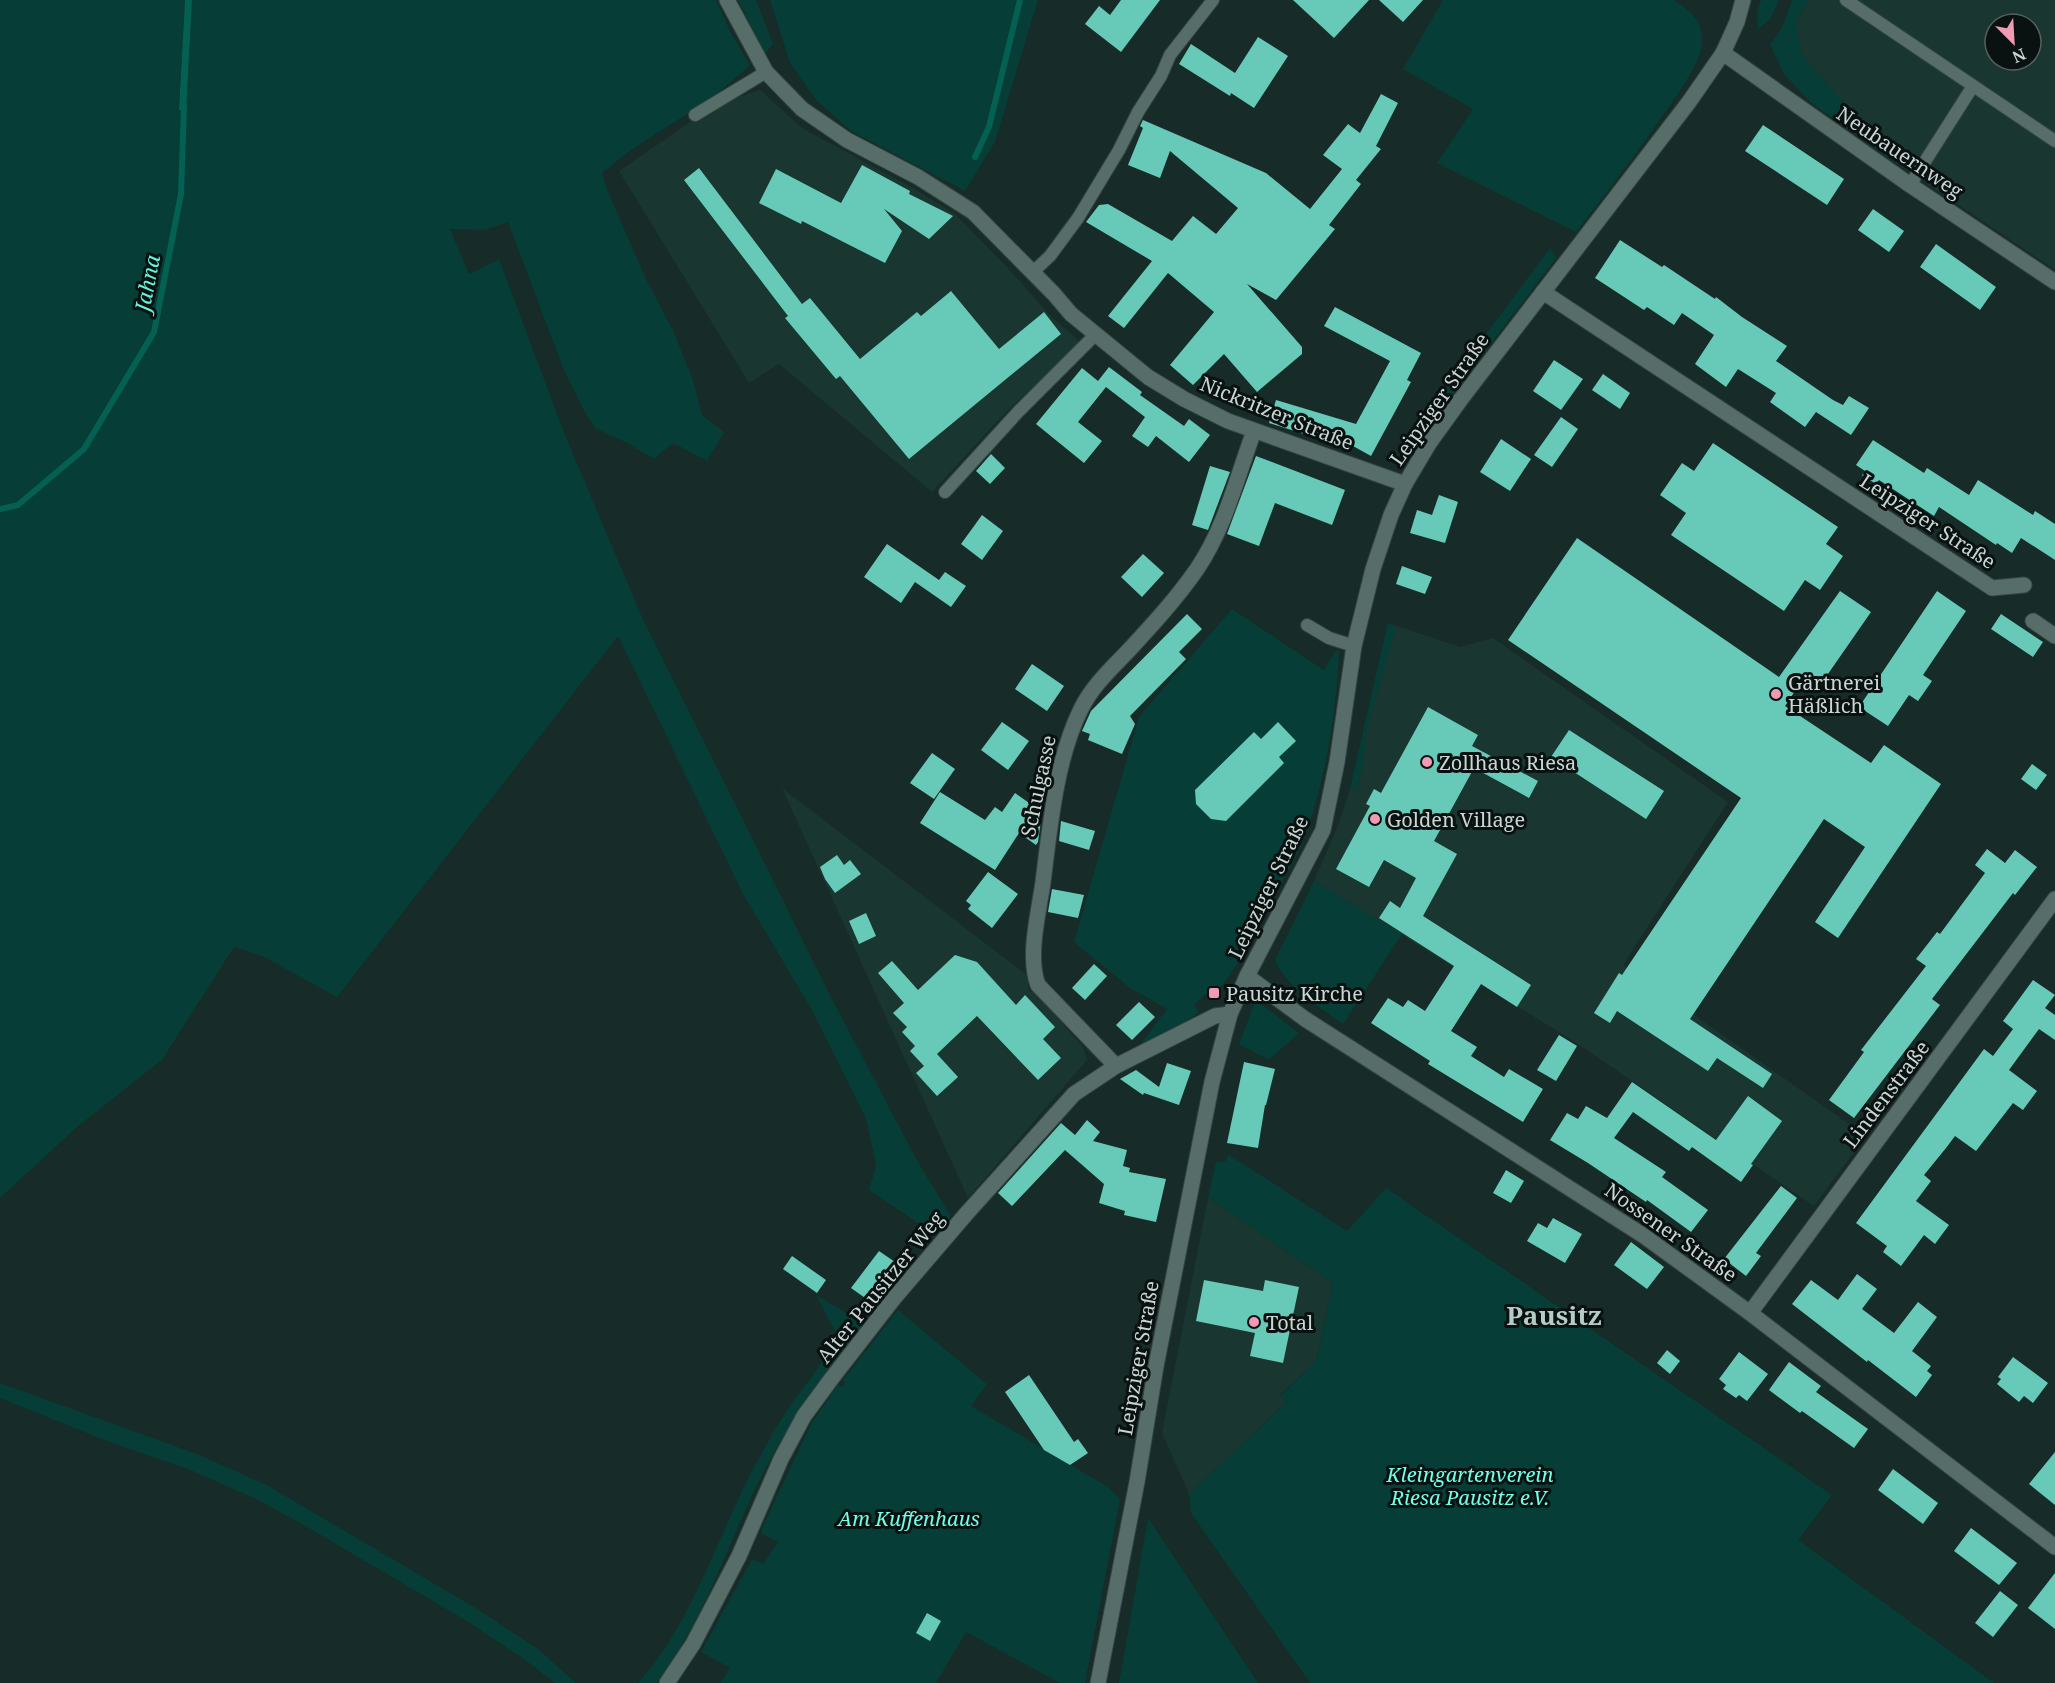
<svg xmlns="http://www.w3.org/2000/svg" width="2055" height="1683" viewBox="0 0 2055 1683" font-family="'Noto Serif',serif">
  <rect width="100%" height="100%" fill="#172b28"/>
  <g fill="#193631" fill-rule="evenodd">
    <path d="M1809,0H2055V270L1893,161L1810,102L1784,74L1796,22ZM1995,24H2031V60H1995Z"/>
    <polygon points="760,90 802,128 915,189 955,214 1007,267 1050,315 1080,342 1002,416 932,492 779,364 749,383 619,171 687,124 738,97"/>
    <polygon points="1388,623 1460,647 1493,638 1728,802 1623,965 1866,1136 1814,1206 1575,1042 1314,881 1340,820 1350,789"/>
    <polygon points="782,788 1027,975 1029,991 1036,993 1083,1047 1087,1060 968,1198"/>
    <polygon points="1208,1198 1333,1283 1316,1362 1280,1395 1287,1402 1189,1494 1162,1433"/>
  </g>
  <g fill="#063d36">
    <polygon points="0,0 185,0 179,110 186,112 192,0 716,0 730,31 750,65 715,96 631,150 602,173 608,192 646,279 673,330 693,380 702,415 724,432 707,461 673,443 654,459 631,445 595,428 582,407 563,368 508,222 485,230 450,229 469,274 499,259 565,435 642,617 833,1001 919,1164 951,1216 936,1235 869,1190 876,1165 866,1119 813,1012 743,894 618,636 337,997 262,956 234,947 162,1060 77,1127 0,1198"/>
    <polygon points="738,0 756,0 773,44 765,54"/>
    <polygon points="770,0 1038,0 995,142 965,191 851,131 816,100 790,63"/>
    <path d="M1443,0H1674C1690,11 1703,19 1702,43C1700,65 1678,93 1666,111C1637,153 1607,192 1576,232L1437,163L1473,109L1403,69Z"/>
    <polygon points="1761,0 1779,0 1770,20 1758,29 1757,12"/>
    <polygon points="1792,0 1809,0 1796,22 1801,54 1858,119 1902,147 1893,161 1810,102 1784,74 1770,45 1782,27"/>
    <polygon points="1550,248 1556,258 1416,442 1406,441"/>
    <path d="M1232,609L1324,670L1335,651H1339C1337,709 1326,776 1307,831C1301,849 1290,867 1281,884C1261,924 1241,963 1213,998L1207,993L1194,1005L1199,1012L1179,1026L1139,1046L1167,1009L1130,988L1074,942L1139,717Z"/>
    <polygon points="1388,623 1396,627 1367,729 1361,776 1356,790 1350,789"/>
    <path d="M1314,881L1402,934L1343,1024C1322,1009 1283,984 1275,960Z"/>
    <polygon points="1255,1002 1261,1004 1299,1033 1269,1060 1239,1044"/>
    <polygon points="1228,1154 1347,1231 1386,1188 1832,1495 1798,1540 1994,1683 1310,1683 1191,1513 1189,1494 1287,1402 1280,1396 1316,1362 1333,1283 1208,1198 1216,1162 1226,1161"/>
    <path d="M816,1295L865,1324C828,1370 792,1418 764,1471C728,1542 705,1619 657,1683H638C691,1625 718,1535 755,1465C766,1446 777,1424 790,1406C807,1382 826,1361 836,1333Z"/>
    <polygon points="898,1310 987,1384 971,1406 1108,1487 1120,1499 1085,1683 1060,1683 966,1632 936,1683 720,1683 730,1668 701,1652 752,1559 763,1564 778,1542 762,1534 762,1528 811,1424 838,1385 842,1387 845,1382 843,1380"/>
    <polygon points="0,1383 197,1454 265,1484 474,1607 538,1649 576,1683 555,1683 525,1660 465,1620 302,1524 258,1500 188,1469 109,1442 0,1398"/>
    <polygon points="1148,1518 1258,1683 1119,1683"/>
  </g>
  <polygon fill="#056054" points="185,0 192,0 186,112 179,110"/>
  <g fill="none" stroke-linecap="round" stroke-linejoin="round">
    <g stroke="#056054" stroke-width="6">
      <polyline points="975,157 989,127 1020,0"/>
      <polyline points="0,509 18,505 84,449 154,332 181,194 184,106"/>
    </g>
  </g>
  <g fill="#67cab8">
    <polygon points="1121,0 1160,0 1121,52 1085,24 1099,6 1110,15"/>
    <polygon points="1293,0 1369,0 1334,38"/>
    <polygon points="1379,0 1423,0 1403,22"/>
    <polygon points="1258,37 1288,56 1254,108 1231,93 1230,96 1179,64 1191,44 1235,73"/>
    <polygon points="1381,94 1398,103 1376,146 1381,149 1356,180 1361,184 1329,225 1335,229 1276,300 1247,284 1302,347 1302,354 1257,392 1224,354 1193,385 1170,365 1214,312 1168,273 1124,328 1108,316 1152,261 1086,222 1099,205 1108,204 1172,241 1193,216 1216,234 1238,208 1170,151 1160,178 1128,165 1143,128 1140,126 1143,120 1266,173 1310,209 1342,169 1323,155 1348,124 1360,133"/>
    <polygon points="1763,125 1844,179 1827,205 1745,151"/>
    <polygon points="862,165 910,191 909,194 953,216 929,239 884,209 902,231 885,263 802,221 801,224 759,203 776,169 841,203"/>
    <polygon points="699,168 802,304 810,298 860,359 917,312 921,316 951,291 999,349 1044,312 1061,334 909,459 840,376 836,379 785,318 788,316 684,180"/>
    <polygon points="1873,209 1904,231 1889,252 1858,230"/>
    <polygon points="1620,240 1662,267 1664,265 1715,299 1716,297 1742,317 1787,346 1776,361 1833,400 1843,405 1849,396 1869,408 1851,435 1816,412 1805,427 1770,402 1776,393 1738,369 1726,387 1695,364 1714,335 1682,313 1674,325 1647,307 1644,310 1595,278"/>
    <polygon points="1936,244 1996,287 1980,310 1920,267"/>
    <polygon points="1335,307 1421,353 1407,380 1411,382 1371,456 1326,431 1323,440 1269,423 1276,400 1356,424 1390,361 1324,326"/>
    <polygon points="1554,360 1583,379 1561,410 1533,391"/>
    <polygon points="1109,367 1142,392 1140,395 1184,426 1189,419 1210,435 1189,462 1156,436 1148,447 1132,436 1145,417 1106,387 1078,422 1102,441 1084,463 1036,424 1082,368 1098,381"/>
    <polygon points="1603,374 1630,393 1620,409 1592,390"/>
    <polygon points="1561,417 1578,429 1552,467 1534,455"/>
    <polygon points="1501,439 1531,459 1510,491 1480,472"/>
    <polygon points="1873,440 1924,473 1927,468 1969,495 1978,480 2033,515 2035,511 2055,524 2055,560 2021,538 2012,553 1997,543 1996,545 1939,507 1934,516 1879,480 1876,484 1862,475 1865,471 1856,465"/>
    <polygon points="1713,443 1838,527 1826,544 1843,556 1820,590 1805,580 1784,611 1671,535 1686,513 1660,495 1682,463 1694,471"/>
    <polygon points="991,454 1005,468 990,484 976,471"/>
    <polygon points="1256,456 1345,490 1332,525 1275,503 1259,546 1227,534"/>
    <polygon points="1210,466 1230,472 1208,530 1192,525"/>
    <polygon points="1439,495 1458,502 1445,543 1410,533 1417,510 1432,515"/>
    <polygon points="982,515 1003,531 982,560 961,544"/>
    <polygon points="1577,538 1779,677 1840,591 1871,612 1821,684 1807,673 1785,706 1871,763 1884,745 1941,784 1838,938 1815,922 1865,847 1824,819 1690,1019 1772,1074 1763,1088 1717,1058 1708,1071 1617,1011 1610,1023 1594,1013 1619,973 1622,975 1741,798 1508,640"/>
    <polygon points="887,544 939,580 945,572 966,586 951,607 915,582 901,603 864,577"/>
    <polygon points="1143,554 1164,573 1142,597 1121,577"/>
    <polygon points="1402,566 1432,577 1425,594 1396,584"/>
    <polygon points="1937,591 1966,611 1923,675 1932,681 1918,701 1909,695 1888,726 1859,707"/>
    <polygon points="1187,614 1202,629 1179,652 1186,659 1130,716 1135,724 1122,754 1088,740 1090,734 1082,731 1091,711"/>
    <polygon points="2001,614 2043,642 2033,657 1991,629"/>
    <polygon points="1032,664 1064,686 1047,711 1015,689"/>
    <polygon points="1428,707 1478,735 1472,746 1538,781 1529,798 1474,768 1434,841 1457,854 1423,916 1531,985 1517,1007 1481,984 1451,1031 1477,1047 1471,1056 1504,1077 1509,1069 1543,1089 1523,1122 1428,1064 1430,1061 1371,1023 1388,998 1403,1007 1408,1000 1425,1011 1454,966 1379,918 1390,901 1400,908 1416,878 1384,860 1369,887 1336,869 1370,806 1366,804 1374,789 1381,793"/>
    <polygon points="1002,722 1029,741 1008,770 981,750"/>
    <polygon points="1278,722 1296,741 1279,757 1284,763 1226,821 1211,819 1196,804 1195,790 1254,732 1261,739"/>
    <polygon points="1569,730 1664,791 1646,819 1551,757"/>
    <polygon points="932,753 955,769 934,799 910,783"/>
    <polygon points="2032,764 2047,775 2036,790 2021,779"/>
    <polygon points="940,792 985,820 995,807 1002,812 1015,793 1042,812 1038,842 1036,845 1019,833 995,870 920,823"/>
    <polygon points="1061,821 1095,831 1089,850 1059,841"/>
    <polygon points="1987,849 2005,863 2015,850 2037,867 2015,895 2013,893 1932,999 1940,1005 1854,1118 1829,1100 1864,1052 1861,1050 1926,966 1916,959 1937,932 1940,934 1985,873 1975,865"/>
    <polygon points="837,855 844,865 850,860 861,874 835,893 825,879 820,867"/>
    <polygon points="988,872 1018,894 992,928 968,909 971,905 966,901"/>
    <polygon points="1052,889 1084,895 1078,918 1048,912"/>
    <polygon points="866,913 876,936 859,944 849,921"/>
    <polygon points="955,955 977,962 1016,1005 1025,995 1055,1027 1043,1039 1061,1058 1038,1080 977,1016 937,1054 958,1077 937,1096 916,1073 924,1066 910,1051 915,1046 902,1032 907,1027 893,1013 904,1003 878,973 892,961 918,990"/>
    <polygon points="1094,964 1107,976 1085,1000 1072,988"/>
    <polygon points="2033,980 2055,995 2045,1008 2055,1015 2055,1040 2039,1029 2009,1070 2037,1091 2023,1110 2013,1103 1976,1151 1955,1136 1946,1148 1924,1175 1931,1181 1916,1201 1949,1225 1935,1244 1924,1235 1901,1266 1883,1252 1887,1246 1856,1223 1984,1049 1993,1056 2013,1029 2003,1021"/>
    <polygon points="1139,1002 1155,1017 1132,1040 1116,1025"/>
    <polygon points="1559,1035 1577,1046 1556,1081 1537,1070"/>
    <polygon points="1244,1062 1275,1069 1266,1105 1265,1105 1258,1148 1227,1143"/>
    <polygon points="1167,1063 1191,1071 1179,1105 1144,1093 1143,1095 1120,1079 1136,1070 1159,1087"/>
    <polygon points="1632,1082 1716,1140 1748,1096 1782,1121 1751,1164 1753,1165 1741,1182 1692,1147 1689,1151 1633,1112 1614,1138 1666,1172 1662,1177 1708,1210 1691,1232 1647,1200 1646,1202 1588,1163 1550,1140 1567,1113 1578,1119 1586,1106 1607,1118"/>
    <polygon points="1087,1120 1100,1132 1093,1141 1127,1150 1123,1166 1130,1168 1129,1172 1166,1179 1156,1222 1124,1215 1125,1211 1099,1203 1104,1184 1065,1150 1012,1206 998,1193 1061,1123 1075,1135"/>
    <polygon points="1506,1170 1524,1181 1511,1203 1493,1193"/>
    <polygon points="1781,1186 1797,1198 1756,1253 1761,1256 1746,1276 1724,1259"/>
    <polygon points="1553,1218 1582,1234 1565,1263 1527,1241 1538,1223 1547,1228"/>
    <polygon points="1631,1242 1664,1267 1647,1289 1614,1265"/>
    <polygon points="879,1251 895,1262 868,1300 851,1288"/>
    <polygon points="792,1256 826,1280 817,1293 783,1269"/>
    <polygon points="1857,1274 1877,1289 1862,1309 1894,1333 1918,1302 1937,1317 1912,1351 1931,1366 1927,1371 1932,1375 1916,1397 1868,1360 1867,1362 1792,1304 1811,1280 1838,1300"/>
    <polygon points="1204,1280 1263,1291 1265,1280 1299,1287 1283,1363 1250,1356 1255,1333 1196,1321"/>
    <polygon points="1667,1350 1680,1361 1670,1374 1657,1363"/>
    <polygon points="1739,1352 1768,1374 1747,1401 1739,1395 1736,1398 1723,1389 1726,1385 1719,1379"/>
    <polygon points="2013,1357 2048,1383 2033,1403 2024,1396 2019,1402 1997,1384 2001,1379 1998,1377"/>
    <polygon points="1789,1362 1821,1386 1816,1392 1868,1429 1854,1448 1802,1411 1800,1413 1769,1390"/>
    <polygon points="1029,1375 1074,1442 1078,1439 1088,1453 1070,1465 1044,1450 1005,1392"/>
    <polygon points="2055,1452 2055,1505 2029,1484"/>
    <polygon points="1893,1469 1938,1503 1923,1524 1878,1490"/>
    <polygon points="1971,1528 2017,1563 1999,1585 1954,1551"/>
    <polygon points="2055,1573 2055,1629 2028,1608"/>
    <polygon points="2000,1591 2018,1605 1993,1637 1975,1623"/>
    <polygon points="927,1613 941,1621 930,1641 916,1633"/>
  </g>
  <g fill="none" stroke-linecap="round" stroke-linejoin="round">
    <g stroke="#364643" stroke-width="14">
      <g id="service">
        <polyline points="1846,0 2055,141"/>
        <polyline points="695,115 766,72"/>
        <polyline points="1910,185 1973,86"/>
        <polyline points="1033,272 1050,256 1078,218 1119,150 1138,112 1161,76 1170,55 1213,0"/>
        <polyline points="945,492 1018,412 1095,335"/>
        <polyline points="1307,625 1329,638 1354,646"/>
      </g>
    </g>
    <g stroke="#364643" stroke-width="17">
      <g id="minor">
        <polyline points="1723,53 1910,185 2055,282"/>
        <polyline points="1543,292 1992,588 2024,585"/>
        <polyline points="2033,621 2055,636"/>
        <path d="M1116,1066L1038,985C1027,956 1039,912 1043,882C1050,827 1056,759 1081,709C1092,686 1112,668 1130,649C1153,624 1177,598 1197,569C1225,528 1237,477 1254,431"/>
        <polyline points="1750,1313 2055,899"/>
        <polyline points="667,1683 693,1644 739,1556 781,1459 804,1416 832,1378 895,1297 967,1213 1074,1094 1116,1066 1215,1016 1230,1014"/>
      </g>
    </g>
    <g stroke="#364643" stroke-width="17">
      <g id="tertiary">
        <polyline points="727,0 766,72 802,109 847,140 918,177 973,212 1054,294 1071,314 1148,377 1184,399 1228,421 1405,484"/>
        <polyline points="1247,976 1305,1019 1644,1236 1750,1313 2055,1547"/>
        <polyline points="1098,1683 1137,1482 1156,1366 1212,1082 1230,1014 1247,976 1323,830 1337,762 1354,646 1373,569 1391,515 1405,484 1430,442 1461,399 1689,102 1723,53 1737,22 1743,0"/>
      </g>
    </g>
    <use href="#service" stroke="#576d69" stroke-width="12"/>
    <use href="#minor" stroke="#576d69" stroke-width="15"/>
    <use href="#tertiary" stroke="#576d69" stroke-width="15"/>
  </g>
  <g fill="#f19ab3" stroke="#091210" stroke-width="2">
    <circle cx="1776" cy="694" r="6"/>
    <circle cx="1427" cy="762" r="6"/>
    <circle cx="1375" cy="819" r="6"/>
    <rect x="1208" y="987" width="12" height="12" rx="3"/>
    <circle cx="1254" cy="1322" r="6"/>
  </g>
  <g text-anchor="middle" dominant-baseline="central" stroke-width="6" stroke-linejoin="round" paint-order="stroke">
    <g font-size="20" fill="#cad6d4" stroke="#091210">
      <text transform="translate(1900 152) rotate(34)">Neubauernweg</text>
      <text transform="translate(1439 399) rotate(-55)">Leipziger Straße</text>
      <text transform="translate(1277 413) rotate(22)">Nickritzer Straße</text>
      <text transform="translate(1928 521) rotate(33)">Leipziger Straße</text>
      <text transform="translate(1038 786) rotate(-78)">Schulgasse</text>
      <text transform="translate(1268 887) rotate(-64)">Leipziger Straße</text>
      <text transform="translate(1886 1094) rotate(-53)">Lindenstraße</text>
      <text transform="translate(1671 1232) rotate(35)">Nossener Straße</text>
      <text transform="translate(880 1287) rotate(-51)">Alter Pausitzer Weg</text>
      <text transform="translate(1138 1358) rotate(-80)">Leipziger Straße</text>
    </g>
    <g font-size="20" fill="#cad6d4" stroke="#091210" text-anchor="start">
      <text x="1788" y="682">Gärtnerei<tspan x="1788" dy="23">Häßlich</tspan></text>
      <text x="1439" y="762">Zollhaus Riesa</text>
      <text x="1387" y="819">Golden Village</text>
      <text x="1226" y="993">Pausitz Kirche</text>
      <text x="1266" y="1322">Total</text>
    </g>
    <g font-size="20" font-style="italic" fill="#72fee7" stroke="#091210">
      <text x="1470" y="1474">Kleingartenverein<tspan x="1470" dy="23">Riesa Pausitz e.V.</tspan></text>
      <text x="909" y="1518">Am Kuffenhaus</text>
    </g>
    <g font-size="21" font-style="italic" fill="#65f2db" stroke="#091210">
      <text transform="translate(147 283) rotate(-79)">Jahna</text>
    </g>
    <g font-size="26" font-weight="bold" fill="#b4ccc6" stroke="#091210">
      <text x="1554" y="1315">Pausitz</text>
    </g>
  </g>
  <g transform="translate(2013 42) rotate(156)"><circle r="28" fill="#091210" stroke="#56605e" stroke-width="1.5"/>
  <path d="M0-4.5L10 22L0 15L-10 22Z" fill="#f19ab3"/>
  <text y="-9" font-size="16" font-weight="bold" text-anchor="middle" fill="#cad6d4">N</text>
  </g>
</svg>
